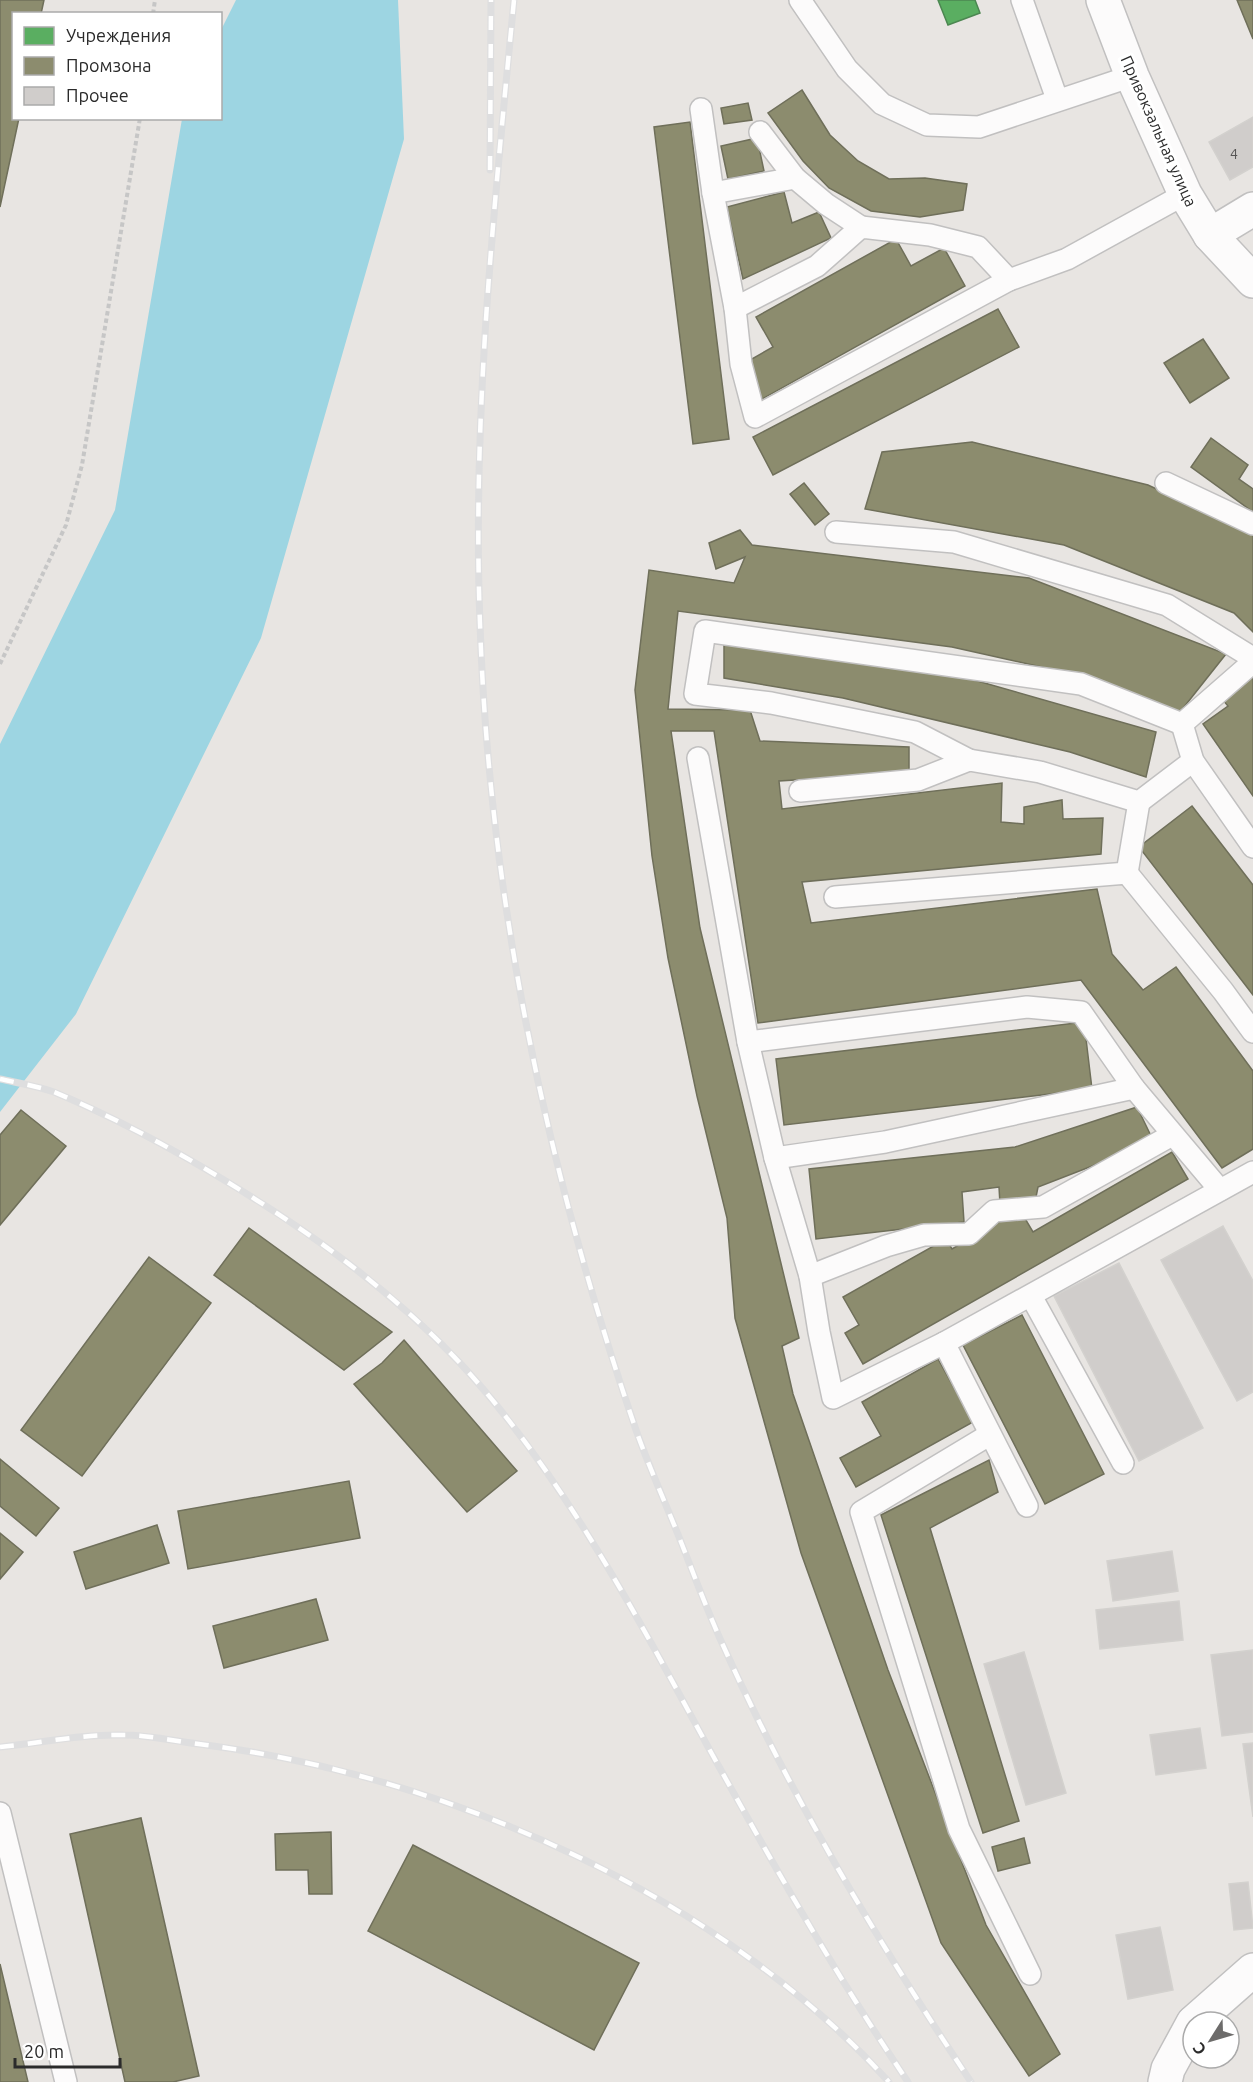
<svg xmlns="http://www.w3.org/2000/svg" width="1253" height="2082" viewBox="0 0 1253 2082" font-family="Ubuntu,sans-serif">
  <rect width="100%" height="100%" fill="#e8e5e2"/>
  <polygon fill="#9dd5e2" points="236,0 398,0 404,139 261,638 76,1014 0,1112 0,744 115,510 182,119 220,118 221,30"/>
  <polygon fill="#5aae61" stroke="#4c8751" stroke-width="1.5" points="938,0 975,0 980,13 948,25"/>
  <g fill="#8c8c6e" stroke="#6f6f5a" stroke-width="1.5">
    <polygon points="0,0 44,0 41,14 14,14 14,118 19,118 0,207"/>
    <polygon points="1237,0 1253,0 1253,39"/>
    <polygon points="802,90 830,135 858,161 889,179 925,178 967,184 963,210 920,217 871,211 829,188 803,161 768,113"/>
    <polygon points="748,103 752,120 724,124 721,108"/>
    <polygon points="690,122 729,439 693,444 654,127"/>
    <polygon points="757,138 764,171 728,179 721,146"/>
    <polygon points="784,192 792,223 819,212 831,238 743,279 727,207"/>
    <polygon points="896,239 911,266 944,248 965,286 762,399 743,364 773,347 756,317"/>
    <polygon points="998,309 1019,347 773,475 753,437"/>
    <polygon points="1203,339 1229,378 1190,403 1164,363"/>
    <polygon points="1211,438 1248,465 1239,479 1253,489 1253,512 1191,467"/>
    <polygon points="972,442 1148,485 1253,534 1253,632 1234,613 1064,545 865,509 882,452"/>
    <polygon points="804,483 829,514 815,525 790,494"/>
    <polygon points="740,530 752,545 1029,578 1226,654 1180,712 1095,679 952,647 678,611 668,709 750,710 760,741 909,747 909,773 779,781 782,809 1002,783 1001,822 1024,824 1024,807 1062,800 1063,819 1103,818 1101,854 802,882 811,923 1097,889 1112,954 1143,990 1176,967 1253,1071 1253,1149 1222,1168 1081,980 758,1023 714,731 671,731 700,928 799,1338 782,1346 793,1394 888,1670 986,1925 1060,2054 1029,2076 941,1943 801,1553 735,1318 727,1218 697,1096 668,958 652,856 635,690 649,570 734,583 745,557 716,569 709,543"/>
    <polygon points="724,638 967,678 1156,732 1146,777 1070,752 843,698 724,678"/>
    <polygon points="1252,678 1253,679 1253,796 1203,724 1228,706 1222,699"/>
    <polygon points="1192,806 1253,885 1253,995 1139,847"/>
    <polygon points="1084,1022 1092,1089 784,1125 776,1059"/>
    <polygon points="1137,1107 1154,1142 1038,1187 1036,1197 1000,1204 999,1187 962,1192 964,1222 816,1239 809,1169 1015,1147"/>
    <polygon points="21,1110 66,1146 0,1225 0,1135"/>
    <polygon points="1172,1152 1188,1179 863,1364 845,1333 859,1325 843,1297 946,1239 952,1249 1020,1210 1033,1232"/>
    <polygon points="249,1228 392,1332 344,1370 214,1275"/>
    <polygon points="149,1257 211,1303 82,1476 21,1430"/>
    <polygon points="1022,1315 1104,1474 1045,1504 963,1345"/>
    <polygon points="404,1340 517,1471 467,1512 354,1384 382,1363"/>
    <polygon points="938,1359 973,1422 856,1487 840,1458 881,1436 862,1402"/>
    <polygon points="0,1459 59,1508 36,1536 0,1506"/>
    <polygon points="989,1460 998,1492 930,1528 1019,1821 983,1833 881,1515"/>
    <polygon points="349,1481 360,1538 188,1569 178,1511"/>
    <polygon points="157,1525 169,1563 86,1589 74,1552"/>
    <polygon points="0,1533 23,1552 0,1579"/>
    <polygon points="316,1599 328,1640 224,1668 213,1626"/>
    <polygon points="141,1818 199,2076 173,2082 125,2082 70,1834"/>
    <polygon points="331,1832 332,1894 309,1894 308,1870 276,1870 275,1834"/>
    <polygon points="1024,1838 1030,1863 998,1871 992,1847"/>
    <polygon points="413,1845 639,1963 594,2050 368,1931"/>
    <polygon points="0,1964 28,2082 0,2082"/>
  </g>
  <g fill="#d0cdcb" stroke="#d3d1ce" stroke-width="1.5">
    <polygon points="1253,117 1253,167 1230,180 1209,142"/>
    <polygon points="1223,1226 1253,1281 1253,1392 1237,1401 1161,1260"/>
    <polygon points="1119,1263 1203,1428 1139,1461 1054,1296"/>
    <polygon points="1172,1551 1178,1591 1113,1601 1107,1561"/>
    <polygon points="1179,1601 1183,1640 1100,1649 1096,1610"/>
    <polygon points="1253,1650 1253,1732 1222,1736 1211,1655"/>
    <polygon points="1024,1652 1066,1793 1026,1805 984,1664"/>
    <polygon points="1200,1728 1206,1768 1156,1775 1150,1735"/>
    <polygon points="1253,1743 1253,1817 1243,1744"/>
    <polygon points="1248,1882 1253,1928 1234,1930 1229,1884"/>
    <polygon points="1160,1927 1173,1990 1128,1999 1116,1935"/>
  </g>
  <g fill="none" stroke-linecap="round" stroke-linejoin="round">
    <g stroke="#c1c0c0" stroke-width="24">
      <g id="lane">
        <polyline points="800,0 847,69 882,104 927,125 979,127 1132,76"/>
        <polyline points="1022,0 1057,99"/>
        <polyline points="701,109 713,193 735,308 741,364 755,417 1009,280 1067,259 1185,194"/>
        <polyline points="760,132 795,178 826,204 861,227"/>
        <polyline points="713,193 795,178"/>
        <polyline points="735,308 817,266 861,227 930,235 978,247 1009,280"/>
        <polyline points="1166,483 1253,524"/>
        <polyline points="836,532 954,542 1167,605 1253,658"/>
        <polyline points="1253,662 1182,724 1193,761 1253,847"/>
        <polyline points="698,758 748,1042 775,1158 810,1276 819,1332 833,1398 944,1343 1253,1172"/>
        <polyline points="969,760 915,732 771,703 695,694 705,631 1081,684 1182,724"/>
        <polyline points="800,791 918,780 969,760 1040,772 1139,802 1193,761"/>
        <polyline points="1127,873 1139,802"/>
        <polyline points="835,897 1127,873 1223,991 1253,1032"/>
        <polyline points="748,1042 1027,1007 1081,1012 1134,1088"/>
        <polyline points="775,1158 885,1142 1134,1088 1220,1190"/>
        <polyline points="810,1276 886,1246 924,1235 969,1234 994,1211 1043,1207 1172,1135"/>
        <polyline points="1031,1296 1123,1463"/>
        <polyline points="944,1343 1027,1506"/>
        <polyline points="989,1435 861,1512 959,1829 1030,1974"/>
        <polyline points="0,1813 66,2082"/>
      </g>
    </g>
    <g stroke="#c1c0c0" stroke-width="36">
      <g id="street">
        <polyline points="1103,0 1132,76 1185,194 1210,235 1253,281"/>
        <polyline points="1210,235 1253,209"/>
        <polyline points="1194,2022 1253,1970"/>
        <polyline points="1165,2082 1168,2069 1193,2023"/>
      </g>
    </g>
    <g stroke="#c6c6c6" stroke-width="4" stroke-dasharray="4.5 3" stroke-linecap="butt">
      <polyline points="153,14 155,0"/>
      <polyline points="0,664 66,525 82,465 140,118"/>
    </g>
    <use href="#lane" stroke="#fcfbfb" stroke-width="21"/>
    <use href="#street" stroke="#fcfbfb" stroke-width="33"/>
    <g stroke="#dededf" stroke-width="7">
      <g id="rail">
        <path d="M514,0C494,208 472,415 480,624C489,898 547,1171 636,1430C649,1467 666,1504 681,1542C694,1575 707,1610 722,1643C791,1797 878,1942 971,2082"/>
        <polyline points="490,170 491,0"/>
        <path d="M0,1079C18,1083 37,1086 54,1092C114,1117 173,1149 229,1183C313,1234 392,1291 460,1363C562,1473 636,1615 707,1745C770,1859 835,1974 908,2082"/>
        <path d="M0,1747C40,1743 83,1734 123,1735C150,1735 179,1742 206,1745C451,1777 722,1897 889,2082"/>
      </g>
    </g>
    <use href="#rail" stroke="#fff" stroke-width="4.5" stroke-dasharray="14" stroke-linecap="butt"/>
  </g>
  <g text-anchor="middle" dominant-baseline="central" stroke-width="6" stroke-linejoin="round" paint-order="stroke">
    <g font-size="14" fill="#555454">
      <text x="1234" y="154">4</text>
    </g>
    <g font-size="16" fill="#2b2b2b" stroke="#fff">
      <text transform="translate(1159 131) rotate(66)">Привокзальная улица</text>
    </g>
  </g>
  <rect x="12" y="12" width="210" height="108" fill="#ffffff" stroke="#aaaaaa" stroke-width="1.5"/>
  <rect x="24" y="27" width="30" height="18" fill="#5aae61" stroke="#aaaaaa" stroke-width="1.5"/>
  <text x="66" y="42" font-size="18" fill="#2b2b2b">Учреждения</text>
  <rect x="24" y="57" width="30" height="18" fill="#8c8c6e" stroke="#aaaaaa" stroke-width="1.5"/>
  <text x="66" y="72" font-size="18" fill="#2b2b2b">Промзона</text>
  <rect x="24" y="87" width="30" height="18" fill="#d0cdcb" stroke="#aaaaaa" stroke-width="1.5"/>
  <text x="66" y="102" font-size="18" fill="#2b2b2b">Прочее</text>
  <g transform="translate(1211 2040) rotate(233)"><circle r="28" fill="#ffffff" stroke="#aaaaaa" stroke-width="1.5"/>
  <path d="M0-4.5L10 22L0 15L-10 22Z" fill="#6d6c6b"/>
  <text y="-9" font-size="16" font-weight="bold" text-anchor="middle" fill="#2b2b2b">С</text>
  </g>
  <path d="M15 2058v9h105v-9" fill="none" stroke="#2b2b2b" stroke-width="3"/>
  <text x="24" y="2058" font-size="18" fill="#2b2b2b" stroke="#ffffff" stroke-width="4.5" paint-order="stroke">20 m</text>
</svg>
